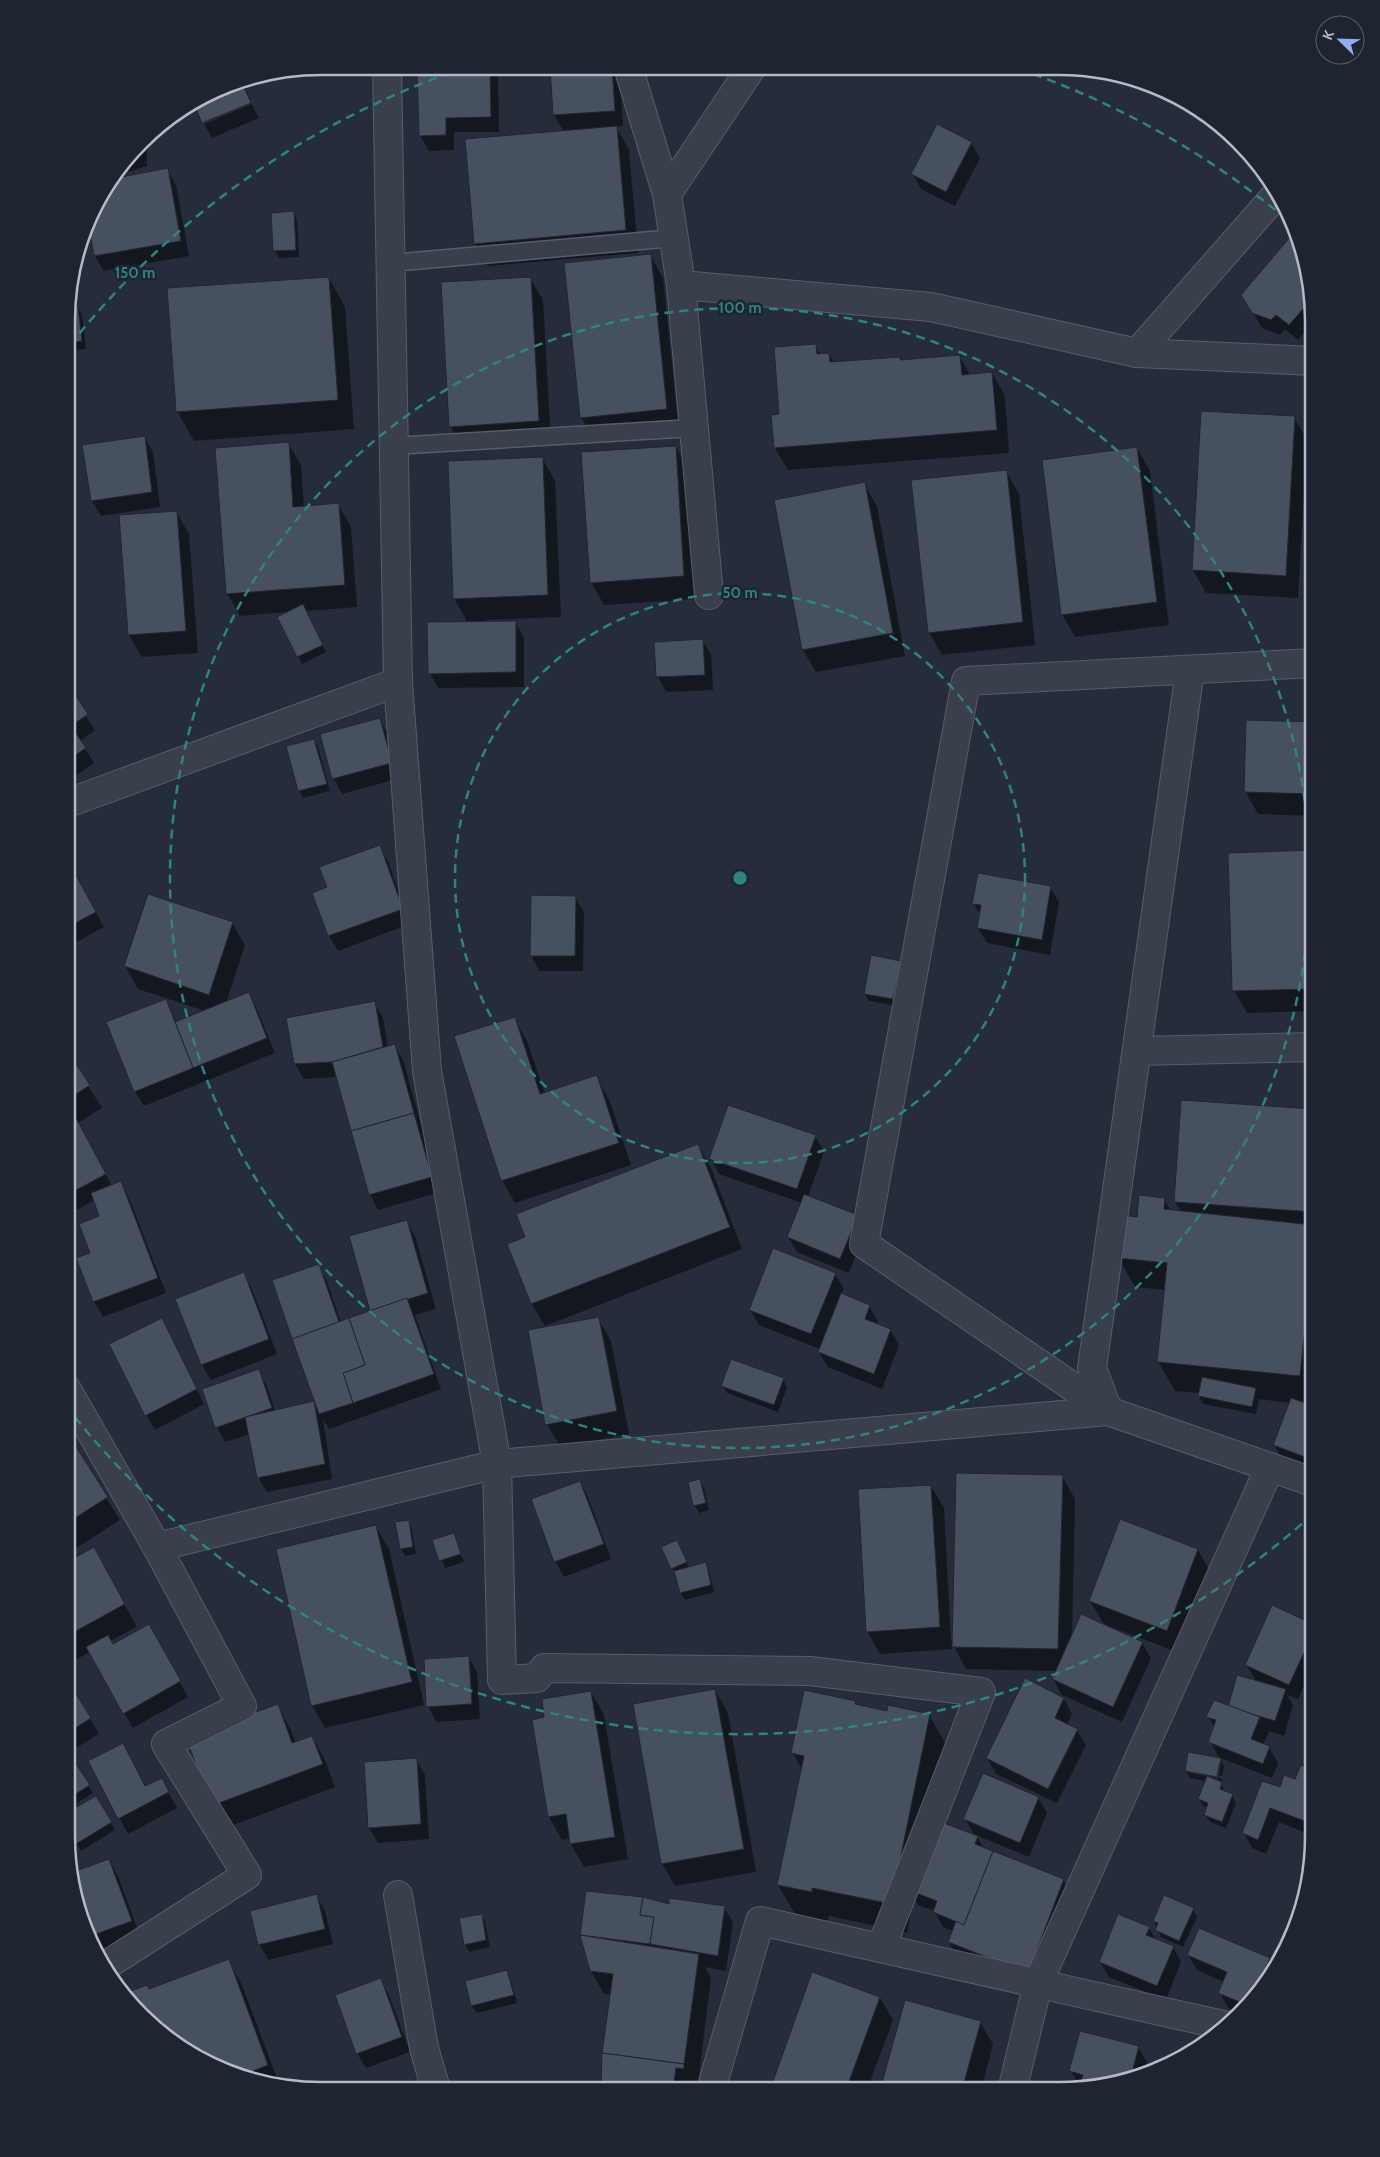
<svg xmlns="http://www.w3.org/2000/svg" width="1380" height="2157" viewBox="0 0 1380 2157" font-family="Cabin,sans-serif">
  <rect width="100%" height="100%" fill="#252d3b"/>
  <g fill="#0007">
    <polygon points="419,67 495,67 498,73 499,132 454,132 454,150 429,151 420,135"/>
    <polygon points="551,67 614,67 620,77 623,126 616,126 629,150 638,253 488,266 475,243 564,132 554,115"/>
    <polygon points="714,67 758,68 745,88"/>
    <polygon points="306,69 286,78 283,74"/>
    <polygon points="243,82 251,101 203,122 195,103 224,86"/>
    <polygon points="252,104 259,118 212,138 204,124"/>
    <polygon points="146,139 147,166 118,175"/>
    <polygon points="971,143 980,158 955,206 921,189 913,174"/>
    <polygon points="167,170 176,185 189,256 104,271 95,256 89,221 93,208 115,179"/>
    <polygon points="293,213 297,220 299,257 279,258 275,251"/>
    <polygon points="1296,232 1314,321 1298,340 1285,329 1280,335 1262,328 1243,295"/>
    <polygon points="650,255 663,278 679,431 594,440 581,417"/>
    <polygon points="329,278 345,307 354,429 194,441 177,411"/>
    <polygon points="530,278 543,300 551,443 463,449 450,426"/>
    <polygon points="78,308 82,315 86,349 68,351 68,309"/>
    <polygon points="815,345 821,355 829,354 834,363 899,358 901,361 960,357 970,375 992,373 1005,396 1009,453 788,470 775,448 780,415"/>
    <polygon points="1294,417 1307,440 1298,598 1206,593 1193,570"/>
    <polygon points="144,437 153,452 160,507 101,516 92,501"/>
    <polygon points="288,443 301,466 304,507 338,505 351,527 357,607 306,611 326,652 302,664 279,617 288,612 240,616 227,593"/>
    <polygon points="676,447 689,470 696,599 604,605 591,582"/>
    <polygon points="1137,448 1150,471 1169,625 1075,637 1062,614"/>
    <polygon points="542,458 555,481 561,617 486,620 486,622 515,622 524,637 524,687 438,688 430,673 468,623 454,598"/>
    <polygon points="1006,471 1019,494 1035,645 942,655 929,632"/>
    <polygon points="864,484 877,506 905,656 816,672 803,650 776,501"/>
    <polygon points="176,512 189,534 198,653 142,657 129,635"/>
    <polygon points="702,640 711,655 713,690 666,692 658,677"/>
    <polygon points="68,688 95,730 80,741 94,763 68,781"/>
    <polygon points="379,719 388,734 400,778 342,794 334,779 322,735"/>
    <polygon points="1314,724 1314,816 1258,814 1245,791"/>
    <polygon points="313,740 318,747 330,791 303,798 299,790"/>
    <polygon points="379,846 388,861 410,924 338,951 329,936 314,894 329,888"/>
    <polygon points="1314,852 1313,1011 1247,1013 1234,991"/>
    <polygon points="71,868 104,927 67,947 68,870"/>
    <polygon points="1050,887 1059,902 1050,955 987,943 978,928 981,916 974,904"/>
    <polygon points="575,897 584,912 583,971 540,971 531,956"/>
    <polygon points="232,923 245,945 226,1003 248,994 257,1009 275,1053 144,1106 135,1091 165,1000 177,1023 205,1011 138,989 125,966"/>
    <polygon points="900,962 904,969 897,1006 869,1001 865,994"/>
    <polygon points="374,1003 383,1018 388,1047 394,1045 403,1060 440,1192 378,1210 370,1194 337,1077 304,1079 295,1064"/>
    <polygon points="514,1018 527,1041 545,1094 596,1076 609,1099 631,1165 515,1203 502,1180"/>
    <polygon points="67,1028 73,1039 67,1042"/>
    <polygon points="67,1052 102,1108 78,1123 112,1186 121,1183 129,1198 166,1293 103,1317 94,1302 78,1259 92,1253 101,1217 95,1200 67,1215"/>
    <polygon points="1183,1101 1313,1110 1313,1405 1309,1404 1313,1412 1313,1472 1283,1460 1274,1445 1290,1403 1259,1399 1256,1414 1203,1404 1199,1396 1200,1393 1175,1391 1158,1361 1166,1290 1135,1287 1118,1257 1138,1219 1164,1200 1171,1211 1181,1212 1175,1202"/>
    <polygon points="815,1136 824,1151 808,1197 865,1231 849,1273 797,1252 788,1237 802,1203 719,1174 711,1159"/>
    <polygon points="698,1145 711,1168 742,1249 545,1326 532,1304 526,1238"/>
    <polygon points="406,1221 415,1236 436,1309 415,1315 441,1389 329,1429 323,1419 332,1479 267,1492 258,1477 250,1434 225,1442 217,1427 258,1371 267,1386 275,1411 316,1402 318,1266 327,1281 341,1323 372,1312"/>
    <polygon points="243,1274 252,1289 277,1354 211,1380 202,1365"/>
    <polygon points="835,1274 844,1289 841,1294 869,1306 878,1321 877,1325 890,1330 899,1345 882,1389 828,1367 819,1352 820,1349 759,1325 750,1310"/>
    <polygon points="598,1318 611,1341 629,1434 560,1447 547,1424"/>
    <polygon points="170,1334 204,1404 155,1430 146,1415"/>
    <polygon points="783,1379 787,1387 778,1412 727,1393 723,1386"/>
    <polygon points="74,1447 120,1520 67,1554 67,1452"/>
    <polygon points="1062,1476 1075,1499 1072,1638 1105,1626 1090,1601 1198,1550 1211,1573 1180,1653 1114,1628 1113,1630 1142,1643 1151,1658 1122,1722 1062,1695 1053,1679 1057,1671 966,1669 952,1643 952,1649 880,1654 867,1631 931,1486 944,1508 951,1641 953,1641"/>
    <polygon points="700,1481 704,1488 709,1510 699,1513 694,1505"/>
    <polygon points="580,1482 588,1497 611,1559 564,1577 555,1561"/>
    <polygon points="408,1522 412,1529 416,1554 405,1556 401,1549 397,1523"/>
    <polygon points="376,1527 389,1549 424,1705 325,1728 312,1705"/>
    <polygon points="453,1535 464,1562 445,1568 434,1541"/>
    <polygon points="680,1548 689,1568 705,1564 709,1571 714,1592 685,1600 681,1593 677,1575 672,1568"/>
    <polygon points="93,1549 137,1627 110,1641 112,1645 148,1625 188,1697 133,1728 90,1652 66,1665 67,1563"/>
    <polygon points="1272,1606 1313,1625 1313,1666 1298,1699 1287,1695 1293,1705 1284,1736 1269,1731 1263,1745 1269,1747 1278,1763 1272,1778 1218,1757 1224,1766 1222,1776 1219,1776 1221,1764 1189,1771 1189,1773 1216,1778 1215,1783 1217,1783 1218,1778 1222,1779 1221,1783 1225,1793 1232,1795 1236,1803 1226,1828 1210,1822 1205,1815 1208,1808 1203,1806 1199,1799 1206,1781 1190,1778 1186,1771 1220,1759 1210,1741 1215,1728 1208,1716 1229,1707 1256,1681 1246,1664"/>
    <polygon points="469,1657 477,1673 480,1719 436,1722 428,1706"/>
    <polygon points="66,1680 99,1734 66,1754"/>
    <polygon points="715,1690 728,1713 756,1872 675,1886 662,1863"/>
    <polygon points="591,1692 604,1715 628,1859 584,1867 571,1844 571,1838 562,1840 549,1817 533,1721 546,1718"/>
    <polygon points="1064,1699 1072,1714 1067,1725 1077,1730 1086,1745 1057,1803 996,1774 987,1758"/>
    <polygon points="855,1702 858,1706 888,1712 929,1715 946,1744 926,1845 975,1836 965,1819 1038,1798 1047,1813 1029,1857 976,1835 984,1849 1063,1880 1076,1903 1041,1995 962,1965 949,1942 953,1931 943,1927 934,1911 918,1905 914,1898 907,1933 829,1916 828,1921 795,1914 778,1885 802,1770 793,1753"/>
    <polygon points="277,1705 290,1728 296,1743 312,1737 325,1760 335,1787 225,1828 212,1806"/>
    <polygon points="1313,1718 1313,1730 1311,1725"/>
    <polygon points="416,1760 425,1775 429,1839 378,1843 369,1828"/>
    <polygon points="89,1762 145,1788 161,1779 177,1808 128,1834"/>
    <polygon points="76,1765 93,1793 66,1810 66,1771"/>
    <polygon points="1302,1767 1313,1771 1313,1836 1279,1822 1266,1854 1252,1848 1244,1833 1280,1789 1296,1781"/>
    <polygon points="96,1798 115,1830 81,1851 66,1826"/>
    <polygon points="109,1860 118,1876 140,1936 96,1952 86,1934 74,1873"/>
    <polygon points="316,1895 325,1911 333,1944 268,1960 260,1945 251,1912"/>
    <polygon points="670,1906 724,1907 733,1922 726,1971 705,1967 711,1978 697,2090 602,2089 603,2053 612,1995 604,1994 591,1971 581,1935"/>
    <polygon points="1193,1909 1197,1917 1183,1947 1161,1937 1154,1921"/>
    <polygon points="481,1915 485,1922 490,1947 469,1952 465,1944"/>
    <polygon points="1149,1928 1156,1940 1173,1947 1181,1962 1166,2000 1109,1977 1100,1962"/>
    <polygon points="1188,1955 1269,1959 1274,1968 1261,1991 1239,2013 1228,2008 1220,1993 1224,1982 1197,1970"/>
    <polygon points="228,1961 241,1983 280,2086 224,2071 166,2038 135,2007 149,1990"/>
    <polygon points="506,1971 510,1978 517,2003 477,2013 472,2006 466,1982"/>
    <polygon points="380,1979 389,1995 410,2052 366,2068 357,2053"/>
    <polygon points="880,1998 893,2020 867,2090 777,2090 773,2084"/>
    <polygon points="906,2001 980,2022 993,2044 981,2091 881,2090"/>
    <polygon points="1138,2047 1147,2062 1144,2074 1081,2086 1070,2071"/>
    <polygon points="1183,2052 1188,2053 1181,2057"/>
  </g>
  <g fill="#47505e" stroke="#202632">
    <polygon points="417,67 490,67 491,117 446,118 446,135 419,136"/>
    <polygon points="550,67 612,67 615,111 553,115"/>
    <polygon points="242,82 251,103 202,123 194,104 224,86"/>
    <polygon points="937,124 972,142 946,192 911,174"/>
    <polygon points="617,126 626,230 474,244 465,139"/>
    <polygon points="168,168 181,241 94,256 88,224 93,208 116,178"/>
    <polygon points="294,211 296,250 273,251 271,213"/>
    <polygon points="1296,230 1310,301 1289,325 1276,315 1271,320 1252,313 1241,295"/>
    <polygon points="651,254 667,409 580,418 564,263"/>
    <polygon points="329,277 338,400 176,412 167,288"/>
    <polygon points="531,277 539,421 449,427 441,282"/>
    <polygon points="78,307 82,341 68,343 68,308"/>
    <polygon points="816,344 817,354 829,353 830,362 900,357 900,360 960,355 962,375 992,372 997,430 774,448 771,415 779,414 774,347"/>
    <polygon points="1201,411 1295,416 1286,576 1192,570"/>
    <polygon points="145,436 152,492 91,501 82,445"/>
    <polygon points="289,442 293,507 339,503 345,585 226,594 215,448"/>
    <polygon points="676,446 684,576 590,583 581,452"/>
    <polygon points="1137,447 1157,602 1061,615 1042,460"/>
    <polygon points="543,457 548,595 453,599 448,461"/>
    <polygon points="1007,470 1023,622 928,633 911,480"/>
    <polygon points="865,482 893,633 802,650 774,500"/>
    <polygon points="177,511 186,631 128,635 119,515"/>
    <polygon points="303,604 323,645 297,657 277,617"/>
    <polygon points="516,621 516,672 428,674 427,622"/>
    <polygon points="703,639 705,675 656,677 654,642"/>
    <polygon points="68,685 88,714 71,726 86,748 68,760"/>
    <polygon points="380,718 392,763 332,779 320,734"/>
    <polygon points="1246,720 1314,722 1314,794 1244,792"/>
    <polygon points="314,739 327,784 298,791 286,746"/>
    <polygon points="380,845 403,909 328,936 312,893 327,887 319,867"/>
    <polygon points="1314,850 1314,989 1232,991 1228,853"/>
    <polygon points="71,866 96,912 68,927 68,869"/>
    <polygon points="978,873 1051,886 1042,940 977,928 981,905 972,904"/>
    <polygon points="148,894 233,922 209,995 124,966"/>
    <polygon points="531,895 576,896 575,956 530,956"/>
    <polygon points="871,955 901,961 893,999 864,994"/>
    <polygon points="249,992 267,1038 193,1068 175,1022"/>
    <polygon points="166,999 193,1068 134,1092 106,1022"/>
    <polygon points="375,1001 383,1047 332,1062 294,1064 286,1018"/>
    <polygon points="515,1017 540,1094 597,1075 619,1143 501,1181 454,1036"/>
    <polygon points="395,1044 414,1113 351,1131 332,1062"/>
    <polygon points="67,1050 90,1085 67,1100"/>
    <polygon points="1181,1100 1313,1109 1313,1212 1174,1202"/>
    <polygon points="728,1105 816,1135 797,1189 709,1159"/>
    <polygon points="414,1113 432,1177 369,1195 351,1131"/>
    <polygon points="76,1118 106,1174 67,1195 67,1123"/>
    <polygon points="698,1144 730,1227 531,1304 507,1244 525,1237 516,1214"/>
    <polygon points="121,1181 158,1278 93,1302 76,1258 90,1253 79,1224 99,1216 91,1193"/>
    <polygon points="804,1194 858,1215 840,1259 787,1237"/>
    <polygon points="1139,1195 1165,1198 1164,1209 1313,1225 1313,1249 1300,1376 1157,1362 1167,1263 1117,1258 1122,1215 1137,1217"/>
    <polygon points="407,1220 428,1293 370,1311 349,1236"/>
    <polygon points="773,1248 836,1273 811,1334 749,1310"/>
    <polygon points="319,1264 339,1322 292,1339 272,1280"/>
    <polygon points="244,1272 269,1339 201,1365 175,1299"/>
    <polygon points="841,1293 870,1305 865,1319 891,1329 874,1374 818,1352"/>
    <polygon points="407,1298 434,1374 353,1403 343,1373 365,1365 349,1318"/>
    <polygon points="599,1317 617,1411 545,1425 528,1330"/>
    <polygon points="162,1318 197,1389 145,1416 109,1344"/>
    <polygon points="349,1318 365,1365 343,1373 353,1403 319,1414 292,1339"/>
    <polygon points="731,1359 784,1378 774,1405 721,1386"/>
    <polygon points="259,1369 272,1408 215,1428 202,1389"/>
    <polygon points="1202,1377 1256,1388 1252,1407 1198,1396"/>
    <polygon points="1291,1398 1311,1405 1306,1418 1313,1421 1313,1460 1273,1445"/>
    <polygon points="314,1401 325,1464 257,1478 245,1417"/>
    <polygon points="75,1445 108,1497 67,1523 67,1450"/>
    <polygon points="956,1473 1063,1475 1058,1649 952,1647"/>
    <polygon points="700,1479 706,1503 693,1506 688,1482"/>
    <polygon points="580,1481 604,1544 554,1562 531,1499"/>
    <polygon points="931,1485 940,1627 866,1632 858,1489"/>
    <polygon points="1120,1519 1198,1549 1167,1631 1089,1601"/>
    <polygon points="409,1520 413,1547 400,1549 395,1522"/>
    <polygon points="376,1525 412,1682 311,1706 276,1549"/>
    <polygon points="454,1533 461,1554 439,1561 432,1540"/>
    <polygon points="677,1540 687,1562 671,1569 661,1547"/>
    <polygon points="94,1547 125,1604 67,1636 67,1562"/>
    <polygon points="706,1562 711,1585 680,1593 674,1571"/>
    <polygon points="1272,1605 1313,1624 1313,1633 1289,1685 1245,1665"/>
    <polygon points="1081,1614 1143,1642 1113,1707 1052,1679"/>
    <polygon points="149,1624 181,1681 123,1714 86,1647 108,1635 113,1644"/>
    <polygon points="469,1656 472,1704 426,1707 424,1659"/>
    <polygon points="1237,1675 1286,1689 1275,1721 1228,1707"/>
    <polygon points="66,1678 91,1718 66,1734"/>
    <polygon points="1025,1678 1064,1698 1055,1718 1078,1729 1048,1789 986,1758"/>
    <polygon points="715,1689 744,1849 661,1864 633,1704"/>
    <polygon points="804,1690 856,1701 855,1704 887,1711 888,1705 930,1714 891,1904 812,1888 812,1892 777,1885 804,1756 791,1753"/>
    <polygon points="591,1691 615,1837 570,1844 566,1814 548,1817 532,1720 544,1717 542,1699"/>
    <polygon points="1214,1700 1260,1717 1251,1739 1270,1746 1263,1764 1208,1742 1216,1720 1206,1717"/>
    <polygon points="278,1704 292,1743 312,1736 323,1764 211,1806 186,1738"/>
    <polygon points="123,1743 145,1786 162,1778 169,1792 118,1819 88,1761"/>
    <polygon points="1188,1752 1221,1758 1217,1777 1185,1771"/>
    <polygon points="417,1758 421,1824 368,1828 364,1762"/>
    <polygon points="76,1764 90,1785 66,1800 66,1770"/>
    <polygon points="1301,1765 1313,1770 1313,1816 1310,1823 1270,1808 1258,1840 1242,1833 1262,1781 1280,1787 1284,1775 1295,1779"/>
    <polygon points="983,1773 1039,1797 1020,1843 963,1819"/>
    <polygon points="1207,1776 1222,1782 1220,1789 1233,1794 1222,1822 1204,1815 1208,1803 1198,1799"/>
    <polygon points="96,1796 112,1822 76,1844 66,1828 66,1813"/>
    <polygon points="936,1820 978,1836 975,1844 993,1851 964,1925 933,1912 937,1901 908,1890"/>
    <polygon points="993,1851 1064,1879 1028,1973 948,1942 956,1921 964,1925"/>
    <polygon points="109,1859 132,1921 88,1937 73,1872"/>
    <polygon points="586,1891 643,1897 640,1915 654,1917 650,1944 580,1935"/>
    <polygon points="317,1894 325,1929 258,1945 250,1911"/>
    <polygon points="1164,1895 1194,1908 1179,1941 1155,1930 1158,1923 1153,1921"/>
    <polygon points="643,1897 669,1904 669,1898 725,1906 718,1956 650,1944 654,1917 640,1915"/>
    <polygon points="482,1914 486,1940 464,1945 459,1918"/>
    <polygon points="1118,1914 1150,1927 1146,1935 1174,1946 1157,1986 1099,1962"/>
    <polygon points="1199,1928 1270,1958 1252,2001 1247,2005 1218,1993 1227,1972 1187,1955"/>
    <polygon points="580,1935 699,1954 684,2064 602,2053 613,1974 590,1971"/>
    <polygon points="229,1959 268,2065 240,2076 224,2071 166,2038 132,2005 128,1992 147,1985 149,1989"/>
    <polygon points="507,1970 514,1995 471,2006 465,1981"/>
    <polygon points="812,1972 880,1997 846,2090 789,2090 772,2084"/>
    <polygon points="381,1978 402,2037 356,2054 335,1995"/>
    <polygon points="905,2000 981,2021 962,2090 880,2090"/>
    <polygon points="1080,2031 1139,2046 1131,2076 1079,2087 1083,2075 1069,2071"/>
    <polygon points="602,2053 684,2064 684,2069 676,2068 673,2090 564,2089 565,2084 601,2088"/>
  </g>
  <g fill="none" stroke-linecap="round" stroke-linejoin="round">
    <g stroke="#575d69" stroke-width="19">
      <g id="lane">
        <polyline points="391,263 674,238"/>
        <polyline points="393,446 693,428"/>
      </g>
    </g>
    <g stroke="#575d69" stroke-width="30">
      <g id="street">
        <polyline points="387,66 398,682 427,1071 497,1464 502,1680 537,1678 544,1668 810,1671 981,1692 881,1948"/>
        <polyline points="628,67 667,194"/>
        <polyline points="681,285 931,307 1137,353 1314,361"/>
        <polyline points="1137,353 1277,194"/>
        <polyline points="709,595 681,285 667,194 752,67"/>
        <polyline points="68,803 398,682"/>
        <polyline points="1137,1051 1313,1047"/>
        <polyline points="67,1390 157,1547 242,1706 166,1744 247,1875 105,1966"/>
        <polyline points="1108,1411 864,1244 966,681 1314,663"/>
        <polyline points="1108,1411 1092,1368 1190,670"/>
        <polyline points="157,1547 497,1464 1108,1411 1313,1482"/>
        <polyline points="398,1895 424,2048 436,2089"/>
        <polyline points="711,2090 760,1921 1227,2026"/>
        <polyline points="1012,2091 1038,1983 1270,1467"/>
      </g>
    </g>
    <use href="#lane" stroke="#393f4b" stroke-width="16"/>
    <use href="#street" stroke="#393f4b" stroke-width="28"/>
  </g>
  <g fill="none" stroke="#308480" stroke-width="2.5" stroke-dasharray="9 6">
    <circle cx="740" cy="878" r="285"/>
    <circle cx="740" cy="878" r="570"/>
    <path d="M1313 1514A856 856 0 0 1 70 1411M70 345A856 856 0 0 1 461 69M1019 69A856 856 0 0 1 1290 222"/>
  </g>
  <path d="M0 0H1380V2157H0ZM321 75H1059A246 246 0 0 1 1305 321V1836A246 246 0 0 1 1059 2082H321A246 246 0 0 1 75 1836V321A246 246 0 0 1 321 75Z" fill="#1e2430" fill-rule="evenodd"/>
  <path fill="none" stroke="#b5bac6" stroke-width="2.5" d="M321 75H1059A246 246 0 0 1 1305 321V1836A246 246 0 0 1 1059 2082H321A246 246 0 0 1 75 1836V321A246 246 0 0 1 321 75Z"/>
  <circle cx="740" cy="878" r="8" fill="#308480" stroke="#1e2430" stroke-width="2.5"/>
  <g font-size="15" text-anchor="middle" font-weight="bold" fill="#308480" stroke="#1e2430" stroke-width="5" stroke-linejoin="round" paint-order="stroke">
    <text x="135" y="278">150 m</text>
    <text x="740" y="313">100 m</text>
    <text x="740" y="598">50 m</text>
  </g>
  <g transform="translate(1340 40) rotate(293)"><circle r="24" fill="#1e2430" stroke="#5a606c"/>
  <path d="M0-4L9 19L0 12L-9 19Z" fill="#91afef"/>
  <text y="-8" font-size="14" font-weight="bold" text-anchor="middle" fill="#b5bac6">K</text>
  </g>
</svg>
